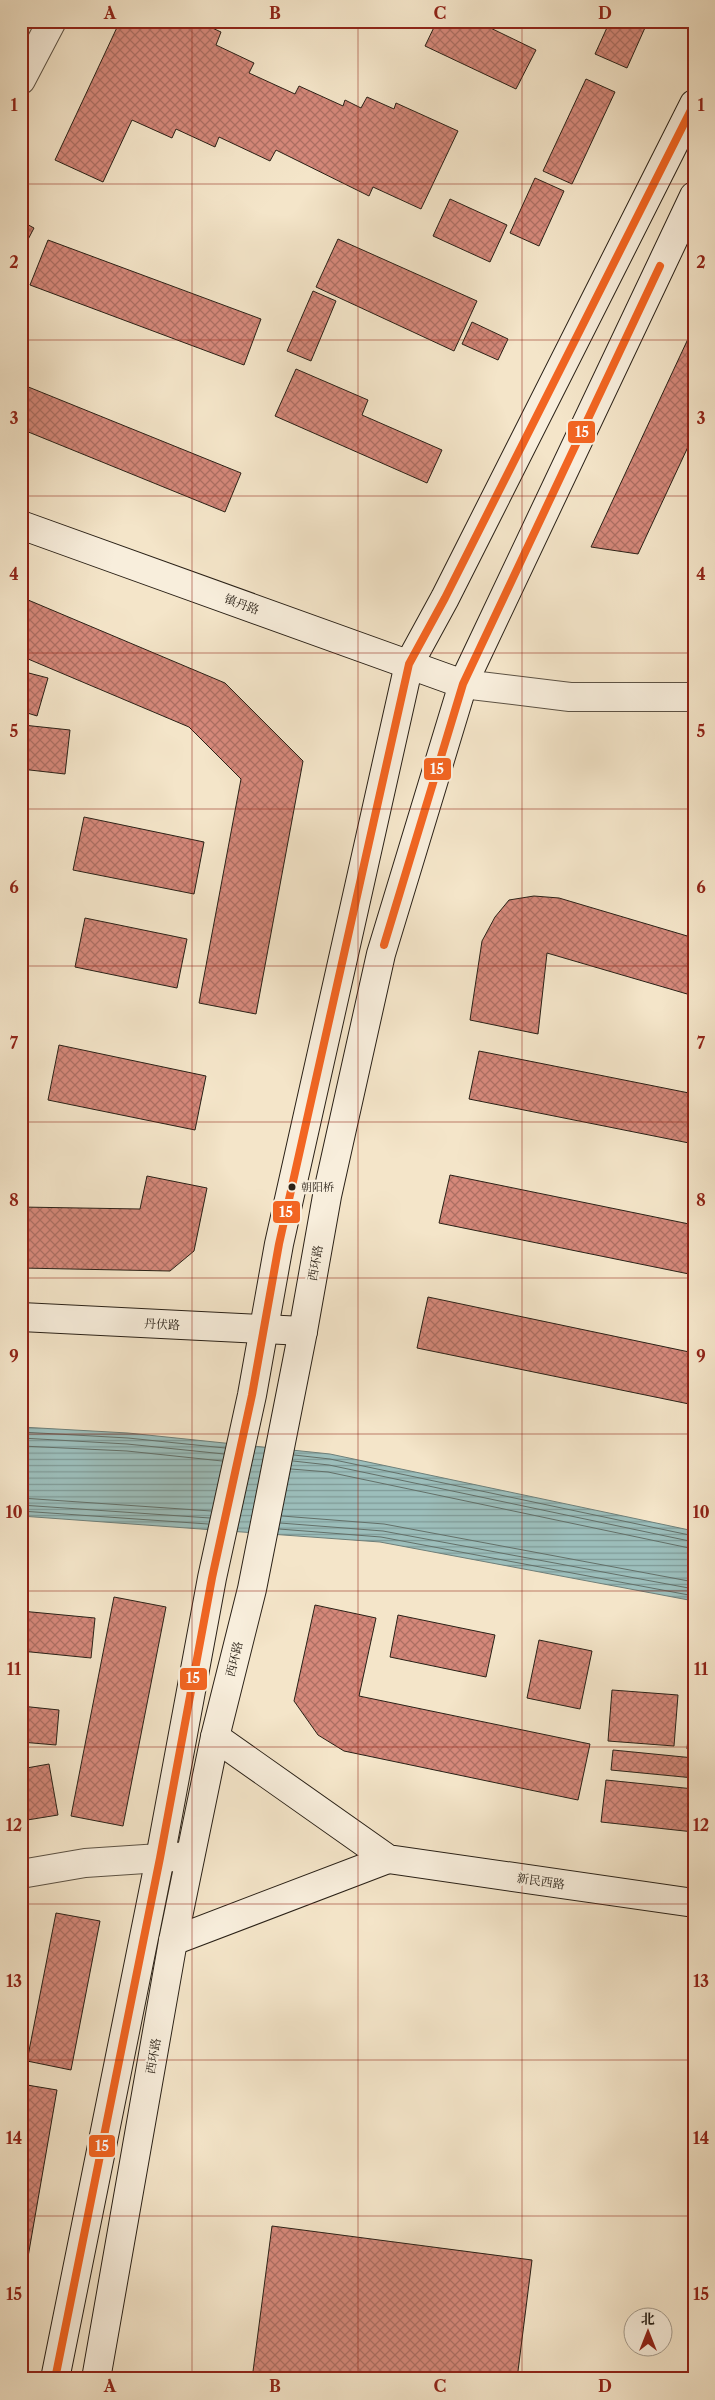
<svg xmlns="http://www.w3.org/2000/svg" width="715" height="2400" viewBox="0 0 715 2400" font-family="'Libre Caslon Text','Noto Serif SC',serif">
  <defs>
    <pattern id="water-rules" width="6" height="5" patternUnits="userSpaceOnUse" patternTransform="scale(1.25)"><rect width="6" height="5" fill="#9cbebb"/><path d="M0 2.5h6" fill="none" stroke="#7f9a97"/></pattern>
    <pattern id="building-cross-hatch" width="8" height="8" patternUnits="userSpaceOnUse" patternTransform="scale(1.25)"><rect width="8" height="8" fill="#d5887a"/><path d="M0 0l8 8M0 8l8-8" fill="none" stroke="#ad6f63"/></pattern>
  </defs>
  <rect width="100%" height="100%" fill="#f4e5c9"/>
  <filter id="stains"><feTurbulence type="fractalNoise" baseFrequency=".004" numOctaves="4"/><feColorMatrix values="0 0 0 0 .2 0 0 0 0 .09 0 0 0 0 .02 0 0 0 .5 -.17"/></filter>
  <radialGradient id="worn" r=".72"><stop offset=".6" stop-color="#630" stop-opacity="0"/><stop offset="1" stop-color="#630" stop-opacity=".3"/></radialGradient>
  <polygon fill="url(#water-rules)" stroke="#6e7f79" points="21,1427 128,1433 330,1454 694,1531 694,1601 380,1542 21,1516"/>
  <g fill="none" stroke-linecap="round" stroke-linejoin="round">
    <g stroke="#637069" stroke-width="1">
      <polyline points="21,1432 128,1438 225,1448"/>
      <polyline points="21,1438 127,1444 224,1454"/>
      <polyline points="21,1446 127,1451 222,1461"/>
      <polyline points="294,1455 330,1459 694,1536"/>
      <polyline points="293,1461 329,1465 694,1542"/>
      <polyline points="291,1469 328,1472 694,1549"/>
      <polyline points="21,1498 211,1511"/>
      <polyline points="21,1505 210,1518"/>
      <polyline points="21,1511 208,1524"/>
      <polyline points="282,1516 384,1524 694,1582"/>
      <polyline points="280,1523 383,1531 694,1589"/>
      <polyline points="279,1529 381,1537 694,1596"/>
    </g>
  </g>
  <g fill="url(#building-cross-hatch)" stroke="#2a2117">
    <polygon points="120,21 197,21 221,32 216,45 254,63 249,73 295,94 299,86 343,106 345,100 361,108 367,97 394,109 396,103 458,131 421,209 373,187 369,196 276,150 270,161 219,137 215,147 176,129 172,138 132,120 103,182 55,160"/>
    <polygon points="437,21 476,21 536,50 516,89 425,46"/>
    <polygon points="610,21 648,21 627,68 595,54"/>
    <polygon points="586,79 615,92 572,184 543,171"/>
    <polygon points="535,178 564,191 539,246 510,233"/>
    <polygon points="450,199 507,225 490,262 433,236"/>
    <polygon points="21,221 34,228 21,253"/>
    <polygon points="338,239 477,301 454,351 316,287"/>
    <polygon points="48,240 261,319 244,365 30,285"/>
    <polygon points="313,291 336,301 311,361 287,351"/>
    <polygon points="472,322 508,339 498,360 462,344"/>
    <polygon points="694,326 694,434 638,554 591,547"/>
    <polygon points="296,369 368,400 362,415 442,450 427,483 275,416"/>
    <polygon points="21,384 241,473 225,512 21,429"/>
    <polygon points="21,597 225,683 303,761 256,1014 199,1003 241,779 189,727 21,656"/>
    <polygon points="21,671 48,678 37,716 21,711"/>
    <polygon points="23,725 70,730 65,774 21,769"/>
    <polygon points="21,775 27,776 21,840"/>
    <polygon points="84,817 204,842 194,894 73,870"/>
    <polygon points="534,896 559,898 694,938 694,996 547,953 538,1034 470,1020 482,941 495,917 509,900"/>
    <polygon points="85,918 187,939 177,988 75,967"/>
    <polygon points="59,1045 206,1076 195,1130 48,1100"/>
    <polygon points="479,1051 694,1094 694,1144 469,1099"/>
    <polygon points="450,1175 694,1225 694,1275 439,1223"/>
    <polygon points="147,1176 207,1188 194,1251 170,1271 21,1268 21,1207 140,1209"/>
    <polygon points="428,1297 694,1353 694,1405 417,1348"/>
    <polygon points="114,1597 166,1607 123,1826 71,1816"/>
    <polygon points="315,1605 376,1618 359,1696 590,1744 578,1800 344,1751 318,1735 294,1701"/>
    <polygon points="21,1611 95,1618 91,1658 21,1651"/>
    <polygon points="398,1615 495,1635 486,1677 390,1657"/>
    <polygon points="539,1640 592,1651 580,1709 527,1698"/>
    <polygon points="612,1690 678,1695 674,1746 608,1741"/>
    <polygon points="692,1695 694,1695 694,1750 687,1749"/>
    <polygon points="21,1706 59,1710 56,1745 21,1742"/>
    <polygon points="613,1750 694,1758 694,1778 611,1770"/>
    <polygon points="49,1764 58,1815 21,1821 21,1769"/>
    <polygon points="606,1780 694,1789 694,1832 601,1822"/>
    <polygon points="56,1913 100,1921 71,2070 27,2061"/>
    <polygon points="21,2084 57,2090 24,2280 21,2279"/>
    <polygon points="272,2226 532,2260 517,2379 252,2379"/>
  </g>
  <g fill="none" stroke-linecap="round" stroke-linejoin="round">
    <g stroke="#5c5244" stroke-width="30">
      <g id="street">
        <polyline points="21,80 52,21"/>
        <polyline points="463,684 570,697 694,697"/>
        <polyline points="21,1874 85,1863 190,1856"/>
      </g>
    </g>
    <g stroke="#2a2117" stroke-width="30">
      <g id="secondary">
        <polyline points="21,525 463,684"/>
        <polyline points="21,1317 303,1331"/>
        <polyline points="215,1737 388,1859 694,1903"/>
        <polyline points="173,1941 388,1859"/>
        <polyline points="55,2379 160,1858 212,1578 252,1395 279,1244 409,664 445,598 694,104"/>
        <polyline points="96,2379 173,1941 215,1737 252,1589 303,1331 327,1196 381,954 463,684 694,196"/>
      </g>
    </g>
    <use href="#street" stroke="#f8eedc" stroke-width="28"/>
    <use href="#secondary" stroke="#f8eedc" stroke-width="28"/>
    <g stroke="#f8eedc" stroke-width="11">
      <g id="bus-1">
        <polyline points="384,945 463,684 660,266"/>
        <polyline points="55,2379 160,1858 212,1578 252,1395 279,1244 409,664 445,598 694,104"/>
      </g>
    </g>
    <use href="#bus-1" stroke="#f26522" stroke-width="8"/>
  </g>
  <path fill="none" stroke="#8f2418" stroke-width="1" stroke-opacity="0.55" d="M192,21V2379M358,21V2379M522,21V2379M21,184H694M21,340H694M21,496H694M21,653H694M21,809H694M21,966H694M21,1122H694M21,1278H694M21,1434H694M21,1591H694M21,1747H694M21,1904H694M21,2060H694M21,2216H694"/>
  <circle fill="#2a2117" stroke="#f8eedc" stroke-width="2" cx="292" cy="1187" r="4.5"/>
  <g text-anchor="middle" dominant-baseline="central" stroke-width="4.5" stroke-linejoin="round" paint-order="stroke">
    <g font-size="11" fill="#2a2117" stroke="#f8eedc" text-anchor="start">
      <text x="301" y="1187">朝阳桥</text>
    </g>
    <g font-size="12" fill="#2a2117" stroke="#f8eedc">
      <text transform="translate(242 604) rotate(20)">镇丹路</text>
      <text transform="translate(315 1263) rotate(-80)">西环路</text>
      <text transform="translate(162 1324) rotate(3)">丹伏路</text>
      <text transform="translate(234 1659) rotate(-76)">西环路</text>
      <text transform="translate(541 1881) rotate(8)">新民西路</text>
      <text transform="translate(153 2056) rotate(-80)">西环路</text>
    </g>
  </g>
  <g stroke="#f8eedc" stroke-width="2">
    <rect x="567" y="420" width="29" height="24" rx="5" fill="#f26522"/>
    <rect x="423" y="757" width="29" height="24" rx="5" fill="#f26522"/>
    <rect x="272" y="1200" width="29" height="24" rx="5" fill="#f26522"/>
    <rect x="179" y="1667" width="29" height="24" rx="5" fill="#f26522"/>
    <rect x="88" y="2134" width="28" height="24" rx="5" fill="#f26522"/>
  </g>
  <g font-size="14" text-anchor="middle" font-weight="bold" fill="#fff">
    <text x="582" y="437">15</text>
    <text x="437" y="774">15</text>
    <text x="286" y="1217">15</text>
    <text x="193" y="1683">15</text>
    <text x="102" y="2151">15</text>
  </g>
  <rect width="715" height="2400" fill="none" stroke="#f4e5c9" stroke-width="55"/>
  <g transform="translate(648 2332)"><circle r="24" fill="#f8eedc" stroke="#a69c8d"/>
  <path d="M0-4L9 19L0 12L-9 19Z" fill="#8f2418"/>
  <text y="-8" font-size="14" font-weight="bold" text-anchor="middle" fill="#2a2117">北</text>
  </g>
  <rect x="28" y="28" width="660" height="2344" fill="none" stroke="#8f2418" stroke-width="2"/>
  <g font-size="16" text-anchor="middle" font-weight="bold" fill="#8f2418">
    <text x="110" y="19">A</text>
    <text x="275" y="19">B</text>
    <text x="440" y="19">C</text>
    <text x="605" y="19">D</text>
    <text x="14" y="111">1</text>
    <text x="701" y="111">1</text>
    <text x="14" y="268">2</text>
    <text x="701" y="268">2</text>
    <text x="14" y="424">3</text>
    <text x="701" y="424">3</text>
    <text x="14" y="580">4</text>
    <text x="701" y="580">4</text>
    <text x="14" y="737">5</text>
    <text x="701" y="737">5</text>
    <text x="14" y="893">6</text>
    <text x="701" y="893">6</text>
    <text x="14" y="1049">7</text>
    <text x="701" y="1049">7</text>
    <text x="14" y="1206">8</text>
    <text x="701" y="1206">8</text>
    <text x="14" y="1362">9</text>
    <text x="701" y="1362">9</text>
    <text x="14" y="1518">10</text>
    <text x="701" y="1518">10</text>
    <text x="14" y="1675">11</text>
    <text x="701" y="1675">11</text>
    <text x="14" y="1831">12</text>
    <text x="701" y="1831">12</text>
    <text x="14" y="1987">13</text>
    <text x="701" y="1987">13</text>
    <text x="14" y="2144">14</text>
    <text x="701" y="2144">14</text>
    <text x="14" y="2300">15</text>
    <text x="701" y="2300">15</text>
    <text x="110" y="2392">A</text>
    <text x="275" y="2392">B</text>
    <text x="440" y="2392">C</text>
    <text x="605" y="2392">D</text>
  </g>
  <rect width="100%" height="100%" filter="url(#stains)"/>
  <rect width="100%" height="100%" fill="url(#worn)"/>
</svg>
